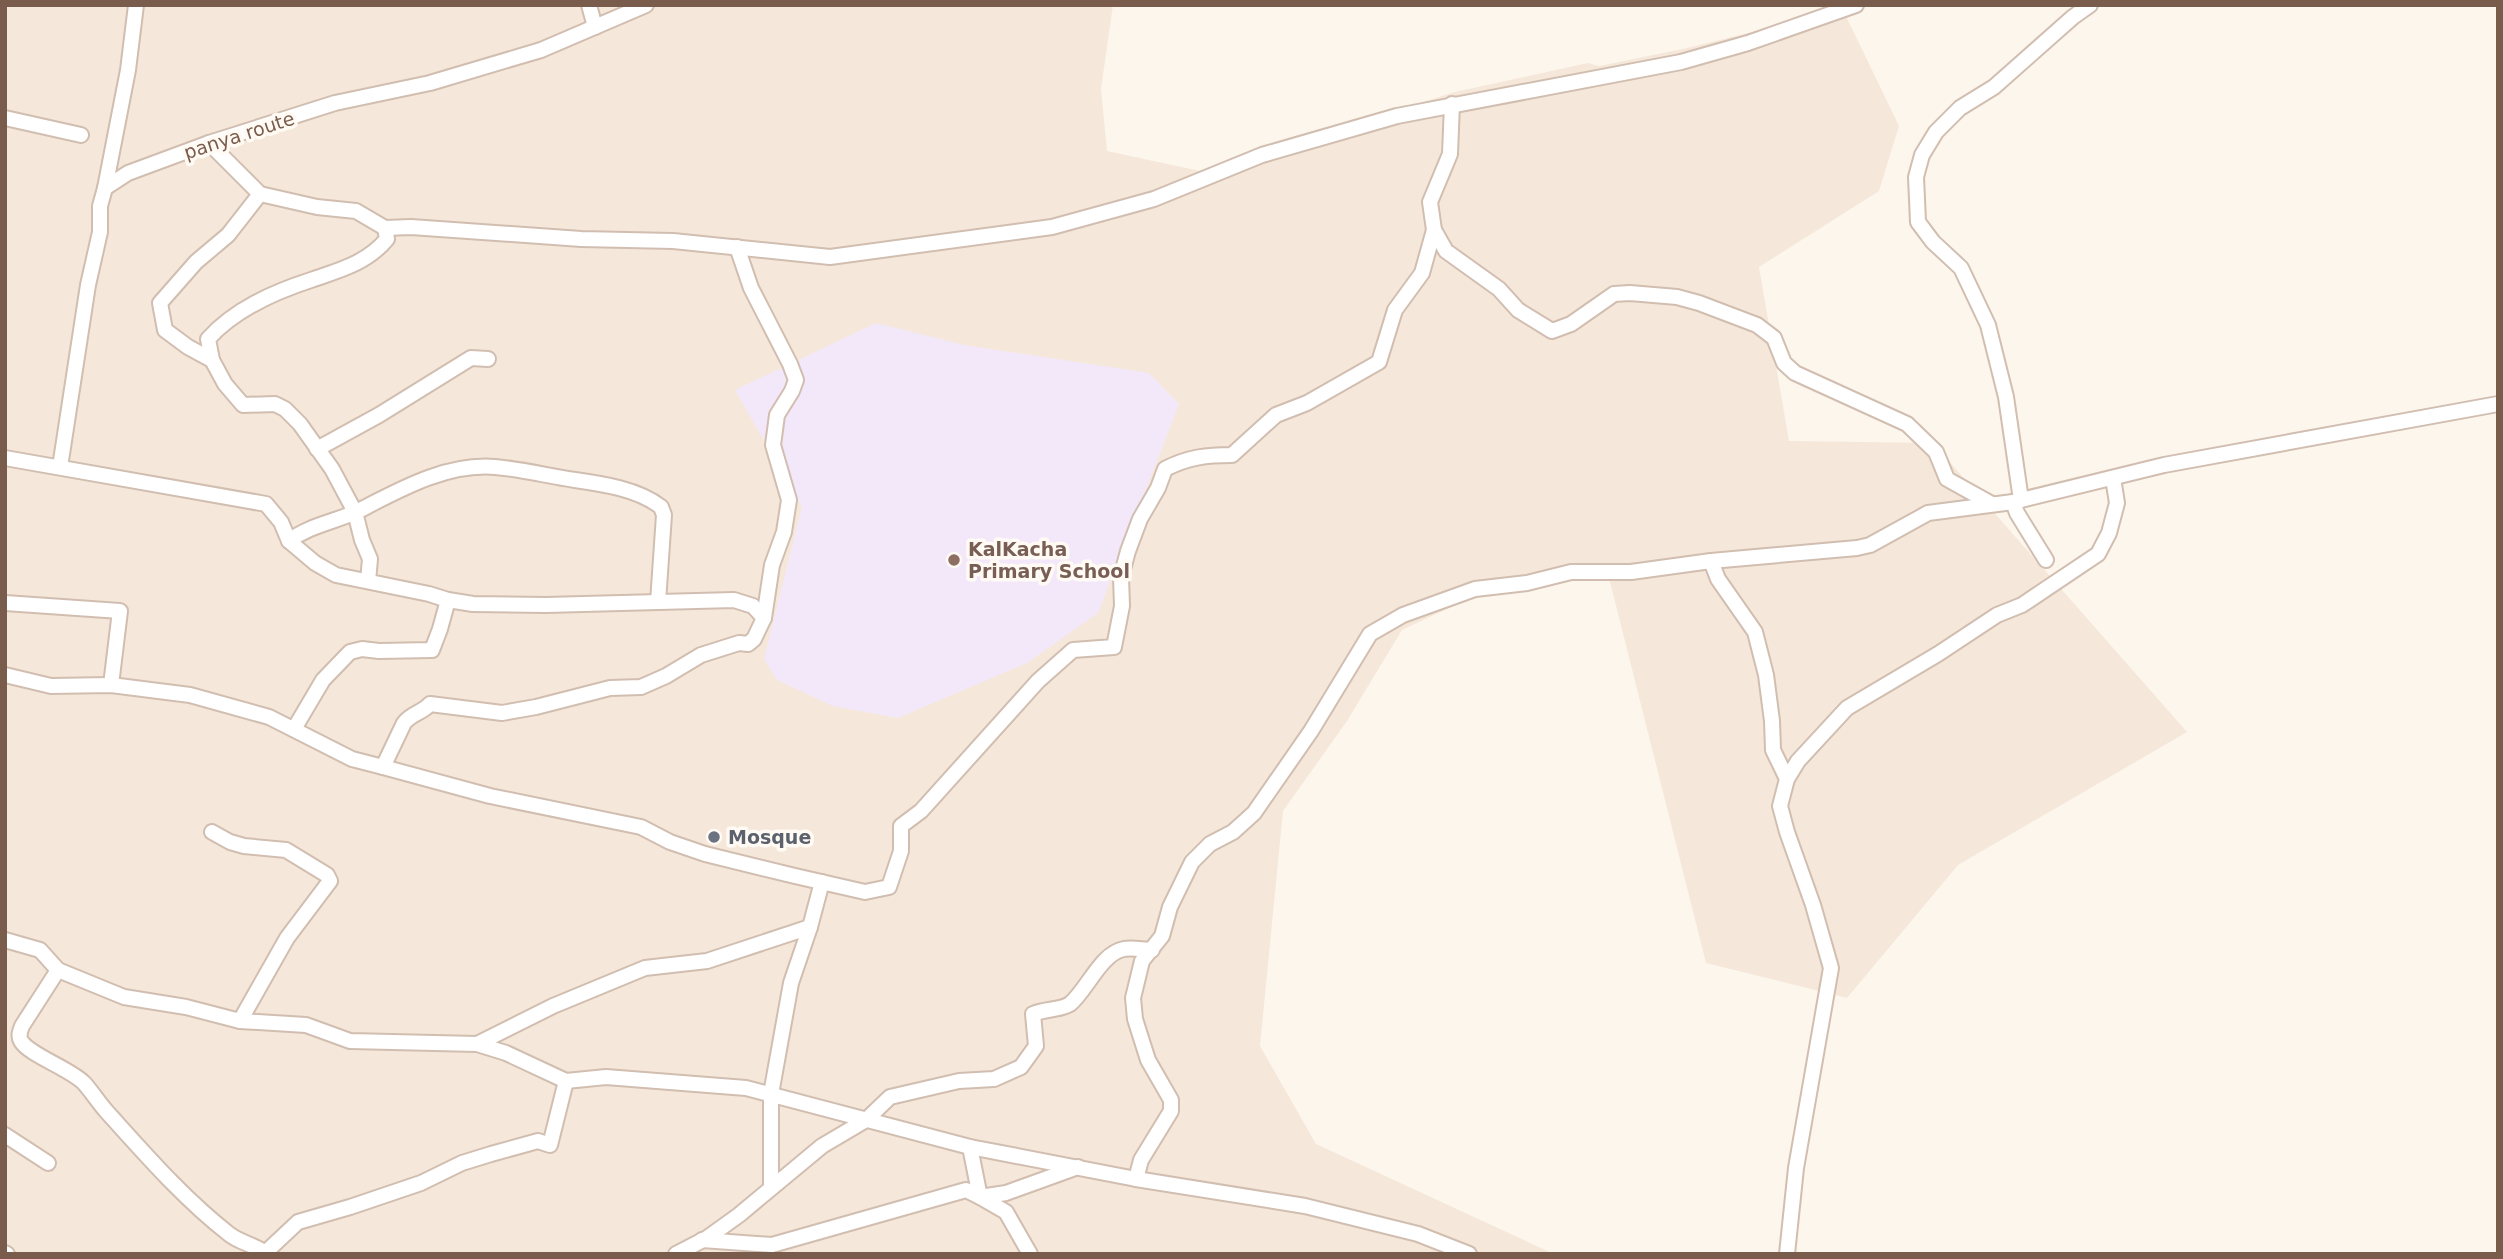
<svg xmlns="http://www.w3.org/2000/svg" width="2503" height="1259" viewBox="0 0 2503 1259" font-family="'DejaVu Sans',sans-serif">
  <rect width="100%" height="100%" fill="#fdf6ec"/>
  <polygon fill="#f5e8da" points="5,5 1113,5 1101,89 1107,151 1200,171 1455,92 1588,63 1599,66 1687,48 1843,10 1899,126 1879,191 1759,267 1789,441 1933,443 2187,732 1958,865 1847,998 1706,963 1607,570 1489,589 1402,630 1347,721 1283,811 1260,1046 1316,1144 1554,1254 5,1254"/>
  <polygon fill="#f3e8fa" points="876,323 964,345 1149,373 1179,404 1098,613 1027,663 898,718 833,706 777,680 764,659 802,507 735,390"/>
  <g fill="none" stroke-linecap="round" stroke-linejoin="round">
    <g stroke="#d1beb0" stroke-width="18">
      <g id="minor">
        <polyline points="589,5 595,27"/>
        <polyline points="5,118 81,135"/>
        <polyline points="209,143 260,194 317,207 356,211 385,228 411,227 581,239 673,241 830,257 1052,227 1154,199 1262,155 1397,116 1681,62 1748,43 1856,5"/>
        <polyline points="105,188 128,70 136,5"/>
        <polyline points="260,194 228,235 196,262 160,303 165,330 188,347 212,360 225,384 243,405 275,404 285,409 300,424 332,469 355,512 362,540 370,559 368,581"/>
        <polyline points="1434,230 1446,251 1499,289 1518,310 1552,331 1571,324 1614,294 1630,293 1677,297 1699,303 1757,325 1774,338 1784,363 1795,373 1907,424 1936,452 1947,479 1992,504"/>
        <path d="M212,360L208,339C235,309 274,292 311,280C340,270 367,263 387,239L385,228"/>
        <polyline points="317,449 379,415 471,358 488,359"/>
        <polyline points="5,458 266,504 281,522 289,541 315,563 336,575 429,594 448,600 473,604 546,605 734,600 753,606 764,618"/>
        <polyline points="60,467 88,285 100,232 100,206 105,188 128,173 209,143 335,103 430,83 541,50 646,5"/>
        <polyline points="2021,500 2006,397 1988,325 1961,268 1933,242 1918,222 1916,177 1922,155 1936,132 1960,108 1994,87 2073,17 2090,5"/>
        <polyline points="2013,502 2017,513 2046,560"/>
        <path d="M289,541C310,525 335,522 358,511C399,490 446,463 495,467C521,469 548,476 575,480C603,484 638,489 661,507L664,515L658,602"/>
        <polyline points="1711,561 1718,579 1755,632 1766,675 1772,721 1773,750 1787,779 1780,806 1787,832 1813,905 1831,968 1796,1168 1787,1254"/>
        <polyline points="5,603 120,611 111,685"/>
        <path d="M5,675L51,686L111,685L190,695L269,717L352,759L383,767L490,796L641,827L670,842L705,854L795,876L865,892L889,887L901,851V826L921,811L1038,681L1073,650L1114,647L1122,606L1121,577L1128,551L1140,519L1158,488L1165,469C1188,457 1207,455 1232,455L1276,415L1307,403L1379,362L1395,310L1422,273L1434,230L1430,202L1450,154L1452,104"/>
        <polyline points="294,729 323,680 350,652 362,649 379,651 432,650 440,629 448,600"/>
        <path d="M383,767L404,723C412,713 422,713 430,704L502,713L536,707L610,688L641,687L666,676L701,655L739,643L748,644L754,639L764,618L772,565L784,532L789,500L773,445L777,415L792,391L796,380L790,364L751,288L737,247"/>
        <polyline points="1787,779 1798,761 1847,708 1938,654 1997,615 2022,605 2098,554 2109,533 2117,503 2113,478"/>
        <polyline points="212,832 230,842 244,846 286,850 327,875 330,881 287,938 240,1021"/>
        <polyline points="5,940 40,950 58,970 124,997 186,1007 240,1021 306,1025 350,1041 477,1044 506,1053 566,1081 606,1077 746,1088 970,1147 1136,1179 1305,1206 1418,1234 1469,1254"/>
        <path d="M58,970L22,1026C20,1031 18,1036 21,1041C29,1055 69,1068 84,1083C92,1092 99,1103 107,1112C146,1155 184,1199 229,1234C240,1243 256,1245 267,1254"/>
        <polyline points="477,1044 553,1006 645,968 707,961 810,927 822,882"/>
        <polyline points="5,1135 48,1163"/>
        <polyline points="970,1147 980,1197 1006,1212 1030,1254"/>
        <polyline points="1136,1179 1141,1160 1171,1111 1171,1100 1148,1060 1135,1019 1133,998 1142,961 1162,936 1170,907 1192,862 1210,844 1233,832 1254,813 1311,731 1370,634 1403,615 1475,589 1527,583 1571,572 1631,572 1711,561 1857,548 1870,545 1928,513 2013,502 2164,465 2498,404"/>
        <polyline points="771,1188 771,1094 791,983 810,927"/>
        <polyline points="702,1240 772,1245 966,1190 980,1197 1006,1193 1078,1167"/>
        <polyline points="266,1252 298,1222 350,1207 421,1183 462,1163 491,1154 538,1141 550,1145 566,1081"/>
        <polyline points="5,1253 7,1254"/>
        <path d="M676,1254L707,1238L739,1215L822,1146L866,1120L890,1097L959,1081L994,1079L1021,1067L1036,1046L1033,1014C1045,1009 1061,1010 1070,1004C1087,990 1101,953 1124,949C1132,947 1143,950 1152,950"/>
      </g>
    </g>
    <use href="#minor" stroke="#fff" stroke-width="14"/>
  </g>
  <circle fill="#8d6e63" stroke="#fffaf3" stroke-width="2.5" cx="954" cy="560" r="7"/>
  <circle fill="#6b7280" stroke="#fffaf3" stroke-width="2.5" cx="714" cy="837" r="7"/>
  <g text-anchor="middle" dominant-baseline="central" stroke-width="7" stroke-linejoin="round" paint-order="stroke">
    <g font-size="19" fill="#7a5c4d" stroke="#fffaf3">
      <text transform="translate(239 135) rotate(-18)">panya route</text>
    </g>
    <g font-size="19" font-weight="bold" fill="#785e54" stroke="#fffaf3" text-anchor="start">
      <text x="968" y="549">KalKacha<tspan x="968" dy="22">Primary School</tspan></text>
    </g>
    <g font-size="19" font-weight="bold" fill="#5b616d" stroke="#fffaf3" text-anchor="start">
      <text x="728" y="837">Mosque</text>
    </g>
  </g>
  <rect width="2503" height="1259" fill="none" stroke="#7a5c4d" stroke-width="14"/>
</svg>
